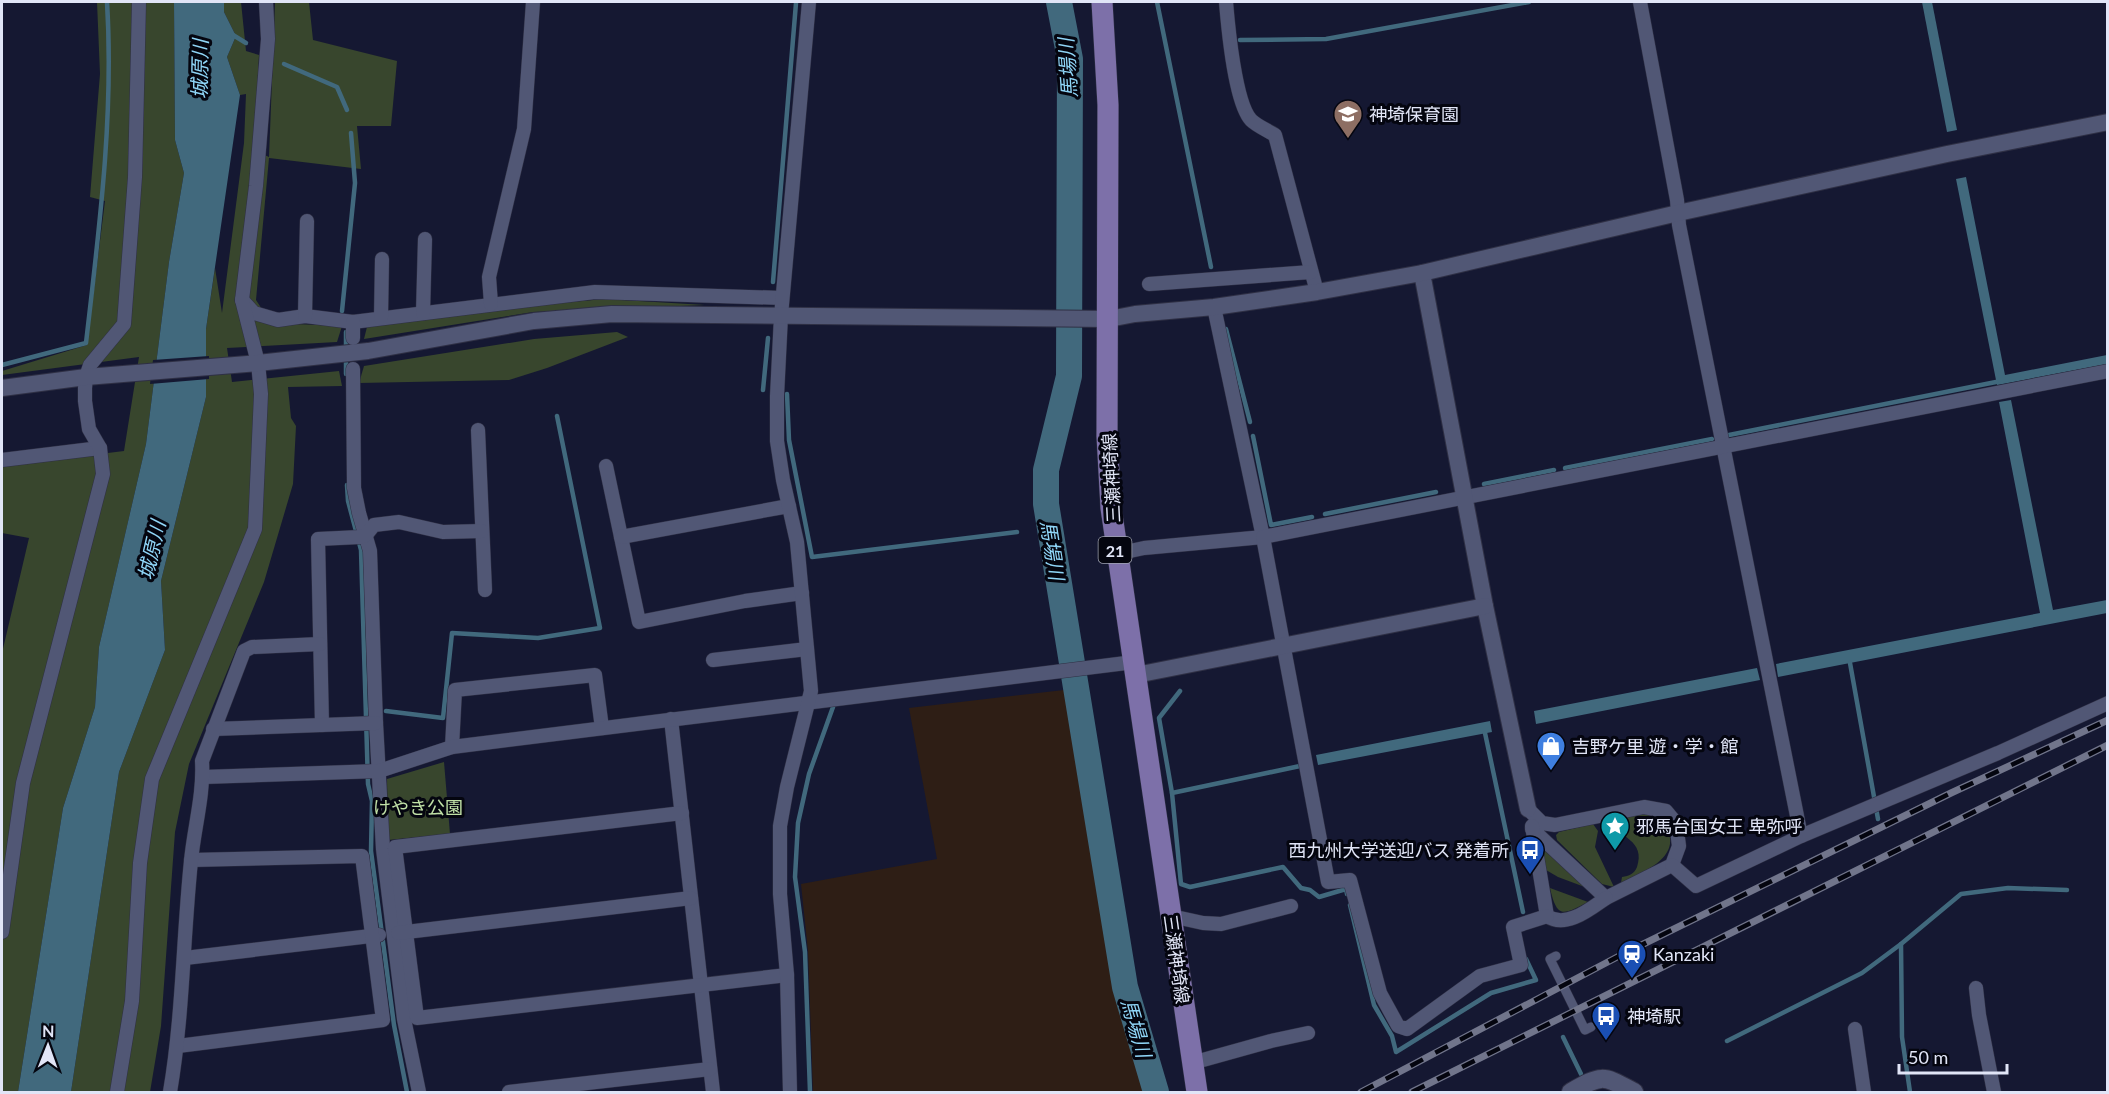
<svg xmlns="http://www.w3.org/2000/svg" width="2109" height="1094" viewBox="0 0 2109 1094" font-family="Lato,'Noto Sans JP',sans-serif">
  <rect width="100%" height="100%" fill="#151832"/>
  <polygon fill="#2e1e15" points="1064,690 1118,1006 1145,1092 813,1092 808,951 801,884 937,859 909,708"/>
  <g fill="#38462d">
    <polygon points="97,2 174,2 175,140 184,173 169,262 146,444 99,647 95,707 63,808 18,1092 2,1092 2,653 29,538 2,533 2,466 124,451 139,357 2,375 2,371 87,345 105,201 90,197 100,74"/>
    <polygon points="224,2 241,2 246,51 259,55 254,150 269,157 275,2 309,2 313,40 397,61 391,126 357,126 361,169 269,158 256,300 271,323 342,326 337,342 227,348 232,382 339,371 342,386 288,387 291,418 296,426 293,484 264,582 189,764 175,832 161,1026 150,1092 71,1092 119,772 165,650 161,581 206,397 206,329 215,268 222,313 244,143 246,94 240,95 227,57 236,36 224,12"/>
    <polygon points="605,299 705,305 533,312 364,339 368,323 498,308"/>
    <polygon points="617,332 628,337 547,368 509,380 359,383 364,366 534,339"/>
    <polygon points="444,762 450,834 388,840 387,779"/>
    <path d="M1644,814C1653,815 1663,820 1667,829C1682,858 1641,873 1621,883L1622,877C1629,876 1634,874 1637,867C1646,841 1620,836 1604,821Z"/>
    <polygon points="1593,824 1598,831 1595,847 1614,887 1602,884 1557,840 1556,835 1559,832"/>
    <polygon points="1539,840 1590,889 1558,877 1546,870"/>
    <path d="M1550,888L1588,902C1563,915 1557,919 1550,888Z"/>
  </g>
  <g fill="#41697d">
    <polygon points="174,2 224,2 224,12 236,36 227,57 240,95 206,329 206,397 161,581 165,650 119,772 71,1092 18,1092 63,808 95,707 99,647 146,444 169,262 184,173 175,140"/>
    <polygon points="1922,2 1932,2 1957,130 1947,132"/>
    <polygon points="1966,177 2005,375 2107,355 2107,364 1997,385 1956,179"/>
    <polygon points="2011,400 2053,610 2107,600 2107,613 1778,677 1776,664 2040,613 1999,402"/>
    <polygon points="1757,668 1760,680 1536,724 1534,711"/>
    <polygon points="1490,721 1492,732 1318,765 1316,755"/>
  </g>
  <polygon fill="#151832" points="209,356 209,379 150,384 153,360"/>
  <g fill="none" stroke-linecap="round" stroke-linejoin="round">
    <g stroke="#41697d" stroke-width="4.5">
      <polyline points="1157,2 1211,267"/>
      <polyline points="233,35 246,43"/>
      <polyline points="1240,40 1326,39 1529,2"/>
      <polyline points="284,64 337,87 347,110"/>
      <polyline points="773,282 796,3"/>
      <polyline points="342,311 355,183 351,133"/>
      <polyline points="1226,329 1250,422"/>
      <polyline points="346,332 346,374"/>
      <path d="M2,365L86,343C99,230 114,116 107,2"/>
      <polyline points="763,390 768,338"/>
      <polyline points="787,394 789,440 812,557 1017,532"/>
      <polyline points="1729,435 1996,382"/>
      <polyline points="1253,436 1271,525 1312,517"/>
      <polyline points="1565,468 1712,439"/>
      <polyline points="1484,484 1554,470"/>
      <polyline points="347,485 348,501 361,550 368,784 372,801 371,851 394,1025 407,1092"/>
      <polyline points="1325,514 1436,492"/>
      <polyline points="1850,663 1878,819"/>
      <polyline points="1180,691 1159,718 1172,793 1181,884 1190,887 1283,867 1301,888 1310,890 1319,897 1346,889 1347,894"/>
      <polyline points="386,711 443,718 452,633 538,638 600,628 557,416"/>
      <polyline points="1485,733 1523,912"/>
      <polyline points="1172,793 1300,766"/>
      <polyline points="1350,905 1374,1005 1392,1036 1396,1052 1491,993 1536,980 1526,959"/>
      <polyline points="1901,944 1902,1037 1910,1092"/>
      <polyline points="1563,1037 1581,1074"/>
      <polyline points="1727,1041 1862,973 1901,944 1961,894 2008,888 2067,890"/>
      <polyline points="810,1092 805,952 795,877 798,823 809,774 833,707"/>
    </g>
    <polyline stroke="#41697d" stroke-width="26" points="1059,2 1070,59 1069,376 1046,470 1046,504 1125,987 1156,1092"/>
    <g stroke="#2f3045" stroke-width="10">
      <polyline id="pedestrian" points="1556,956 1550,959 1585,1030 1591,1027"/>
    </g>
    <g stroke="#2f3045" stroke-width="15">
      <g id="minor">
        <path d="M1226,2C1228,26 1235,103 1251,120C1257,126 1267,130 1275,135L1317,292"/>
        <polyline points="1640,2 1677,200 1679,225 1801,836"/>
        <polyline points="1149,284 1311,272"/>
        <polyline points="242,300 254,313 278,320 305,316 353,322 595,292 782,298"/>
        <polyline points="491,304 489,277 524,129 533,2"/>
        <polyline points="423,313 425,239"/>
        <polyline points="305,316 307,221"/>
        <polyline points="381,318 382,259"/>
        <polyline points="353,338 353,322"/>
        <polyline points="353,369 354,488 359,513 370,551 376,723 383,849 404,1019 419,1092"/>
        <polyline points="478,430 485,590"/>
        <polyline points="2,460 100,448"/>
        <polyline points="606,466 639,622 745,601 802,593"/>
        <polyline points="621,537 789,506"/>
        <polyline points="1116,554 1144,548 1263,537 1214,307"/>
        <polyline points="713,660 807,649"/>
        <polyline points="671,719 713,1092"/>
        <polyline points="322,725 318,539 360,537 366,535 374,525 399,522 443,532 482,531"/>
        <polyline points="213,729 376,723"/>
        <polyline points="452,747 455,690 595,675 602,728"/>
        <polyline points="203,777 379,771 452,747 1134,662"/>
        <polyline points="1528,809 1542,823 1555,825 1644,807 1666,811 1676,823 1679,846 1672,865 1606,898 1532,829"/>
        <polyline points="682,813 395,847 417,1018 787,975"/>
        <path d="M1532,826L1547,916C1566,929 1590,909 1606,898"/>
        <polyline points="1672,865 1696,886 1801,836 1998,753 2108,703"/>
        <polyline points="1171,916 1203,923 1221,924 1291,906"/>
        <polyline points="1547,916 1513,927 1521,965 1480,976 1407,1029 1398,1026 1380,993 1350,880 1328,882 1263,537 2108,371"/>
        <polyline points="2,932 23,783 103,474 100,448 89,429 85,401 85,388 86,377 90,365 124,324 135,177 139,2"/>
        <polyline points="398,933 691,898"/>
        <polyline points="185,958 379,935"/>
        <polyline points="1976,988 1979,1015 1994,1092"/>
        <polyline points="1855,1029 1864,1092"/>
        <polyline points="178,1046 383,1020 362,856 191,860"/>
        <polyline points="1192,1063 1271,1041 1308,1033"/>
        <polyline points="117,1092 132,1001 140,863 152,779 255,529 261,394 258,363 242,300 256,186 268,39 266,2"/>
        <path d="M170,1092C183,1016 183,938 191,861C194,828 204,795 202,761L244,651L252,647L320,644"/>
        <polyline points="509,1092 710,1069"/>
        <polyline points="790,1092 787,975 780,894 780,826 787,787 811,691 797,542 783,480 777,441 777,396 781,316 809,2"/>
      </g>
    </g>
    <g stroke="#2f3045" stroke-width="18">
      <g id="tertiary">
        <polyline points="1422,273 1485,606 1528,809"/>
        <polyline points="2,388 86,377 258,363 368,351 534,321 612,314 1109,319 1135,314 1214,307 1317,292 1422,273 1678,213 1947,154 2108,122"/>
        <polyline points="1136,675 1485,606"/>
      </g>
    </g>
    <g stroke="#2f3045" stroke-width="20">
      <path id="secondary" d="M1571,1092C1603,1074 1602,1075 1634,1092"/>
    </g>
    <g stroke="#2f3045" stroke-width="22">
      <polyline id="primary" points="1102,2 1108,105 1107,436 1111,508 1197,1092"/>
    </g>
    <use href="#pedestrian" stroke="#515775" stroke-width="9"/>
    <use href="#minor" stroke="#515775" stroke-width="14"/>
    <use href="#tertiary" stroke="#515775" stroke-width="16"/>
    <use href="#secondary" stroke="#515775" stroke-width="18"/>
    <use href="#primary" stroke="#7d70a9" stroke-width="21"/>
    <g stroke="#71758b" stroke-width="7">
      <g id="rail">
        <polyline points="1361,1092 1621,955 1951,793 2108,720"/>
        <polyline points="1412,1092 2108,745"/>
      </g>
    </g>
    <use href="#rail" stroke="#04050f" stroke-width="4.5" stroke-dasharray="14" stroke-linecap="butt"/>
  </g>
  <defs>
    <g id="school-pin" transform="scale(1.5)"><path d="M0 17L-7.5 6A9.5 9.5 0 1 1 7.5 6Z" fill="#8d6e63" stroke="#04050f"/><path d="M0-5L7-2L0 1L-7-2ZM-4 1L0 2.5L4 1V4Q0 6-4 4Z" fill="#fff"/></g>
    <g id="shop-pin" transform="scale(1.5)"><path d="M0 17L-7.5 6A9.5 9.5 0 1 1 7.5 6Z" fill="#3f7fe0" stroke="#04050f"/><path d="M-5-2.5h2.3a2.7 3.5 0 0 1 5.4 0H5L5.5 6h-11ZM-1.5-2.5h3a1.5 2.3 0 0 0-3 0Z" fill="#fff"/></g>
    <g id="sight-pin" transform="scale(1.5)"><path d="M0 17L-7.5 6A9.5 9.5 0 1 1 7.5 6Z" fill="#0f9aa8" stroke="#04050f"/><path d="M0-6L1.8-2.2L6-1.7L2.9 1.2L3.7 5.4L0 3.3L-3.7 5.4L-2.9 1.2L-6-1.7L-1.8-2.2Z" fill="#fff"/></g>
    <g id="bus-pin" transform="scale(1.5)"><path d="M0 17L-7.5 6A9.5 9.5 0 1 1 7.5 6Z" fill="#1a4fb4" stroke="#04050f"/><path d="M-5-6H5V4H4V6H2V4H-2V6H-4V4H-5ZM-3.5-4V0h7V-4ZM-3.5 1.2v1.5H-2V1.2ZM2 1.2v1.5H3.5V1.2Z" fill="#fff"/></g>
    <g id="station-pin" transform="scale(1.5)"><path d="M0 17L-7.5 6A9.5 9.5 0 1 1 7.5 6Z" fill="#1a4fb4" stroke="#04050f"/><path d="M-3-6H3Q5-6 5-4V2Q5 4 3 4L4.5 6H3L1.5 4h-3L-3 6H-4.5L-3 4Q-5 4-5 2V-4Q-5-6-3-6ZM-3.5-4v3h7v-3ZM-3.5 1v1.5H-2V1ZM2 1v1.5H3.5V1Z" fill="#fff"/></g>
  </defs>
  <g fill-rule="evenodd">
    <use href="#school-pin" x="1348" y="114"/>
    <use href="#shop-pin" x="1551" y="746"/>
    <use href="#sight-pin" x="1615" y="826"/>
    <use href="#bus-pin" x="1530" y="850"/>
    <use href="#station-pin" x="1632" y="954"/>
    <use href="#bus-pin" x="1606" y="1016"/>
  </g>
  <g text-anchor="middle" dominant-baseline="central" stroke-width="6" stroke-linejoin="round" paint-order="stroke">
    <rect fill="#04050f" stroke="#9fa2b1" stroke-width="1.5" x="1098.5" y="537" width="33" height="26" rx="4.5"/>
    <g font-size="16" font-weight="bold" fill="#e1e5f7">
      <text x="1115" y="550">21</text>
    </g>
    <g font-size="18" fill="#e1e5f7" stroke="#04050f" text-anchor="start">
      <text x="1369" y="114">神埼保育園</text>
      <text x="1572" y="746">吉野ケ里 遊・学・館</text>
      <text x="1636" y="826">邪馬台国女王 卑弥呼</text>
      <text x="1509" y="850" text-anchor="end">西九州大学送迎バス 発着所</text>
      <text x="1653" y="954">Kanzaki</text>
      <text x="1627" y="1016">神埼駅</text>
    </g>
    <g font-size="18" fill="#e1e5f7" stroke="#04050f">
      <text transform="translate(1111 478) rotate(-93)">三瀬神埼線</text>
      <text transform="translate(1177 959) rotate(82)">三瀬神埼線</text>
    </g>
    <g font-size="18" fill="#c1e1a7" stroke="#04050f">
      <text x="418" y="807">けやき公園</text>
    </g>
    <g font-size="20" font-style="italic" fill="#8fd5f7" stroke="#04050f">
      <text transform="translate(1067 68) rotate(-94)">馬場川</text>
      <text transform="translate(199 69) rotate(-89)">城原川</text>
      <text transform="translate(151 550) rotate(-77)">城原川</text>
      <text transform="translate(1053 550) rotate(81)">馬場川</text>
      <text transform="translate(1137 1028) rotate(74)">馬場川</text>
    </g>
  </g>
  <rect width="2109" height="1094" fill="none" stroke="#e1e5f7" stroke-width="6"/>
  <g transform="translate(48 1046) rotate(1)" stroke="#04050f" stroke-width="4.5" paint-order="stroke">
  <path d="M0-4.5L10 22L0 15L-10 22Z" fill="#e1e5f7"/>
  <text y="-9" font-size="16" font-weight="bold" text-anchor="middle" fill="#e1e5f7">N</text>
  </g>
  <path d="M1899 1064v9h108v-9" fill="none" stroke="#e1e5f7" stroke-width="3"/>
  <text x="1908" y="1064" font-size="18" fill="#e1e5f7" stroke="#04050f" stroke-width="4.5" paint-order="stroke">50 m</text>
</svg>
